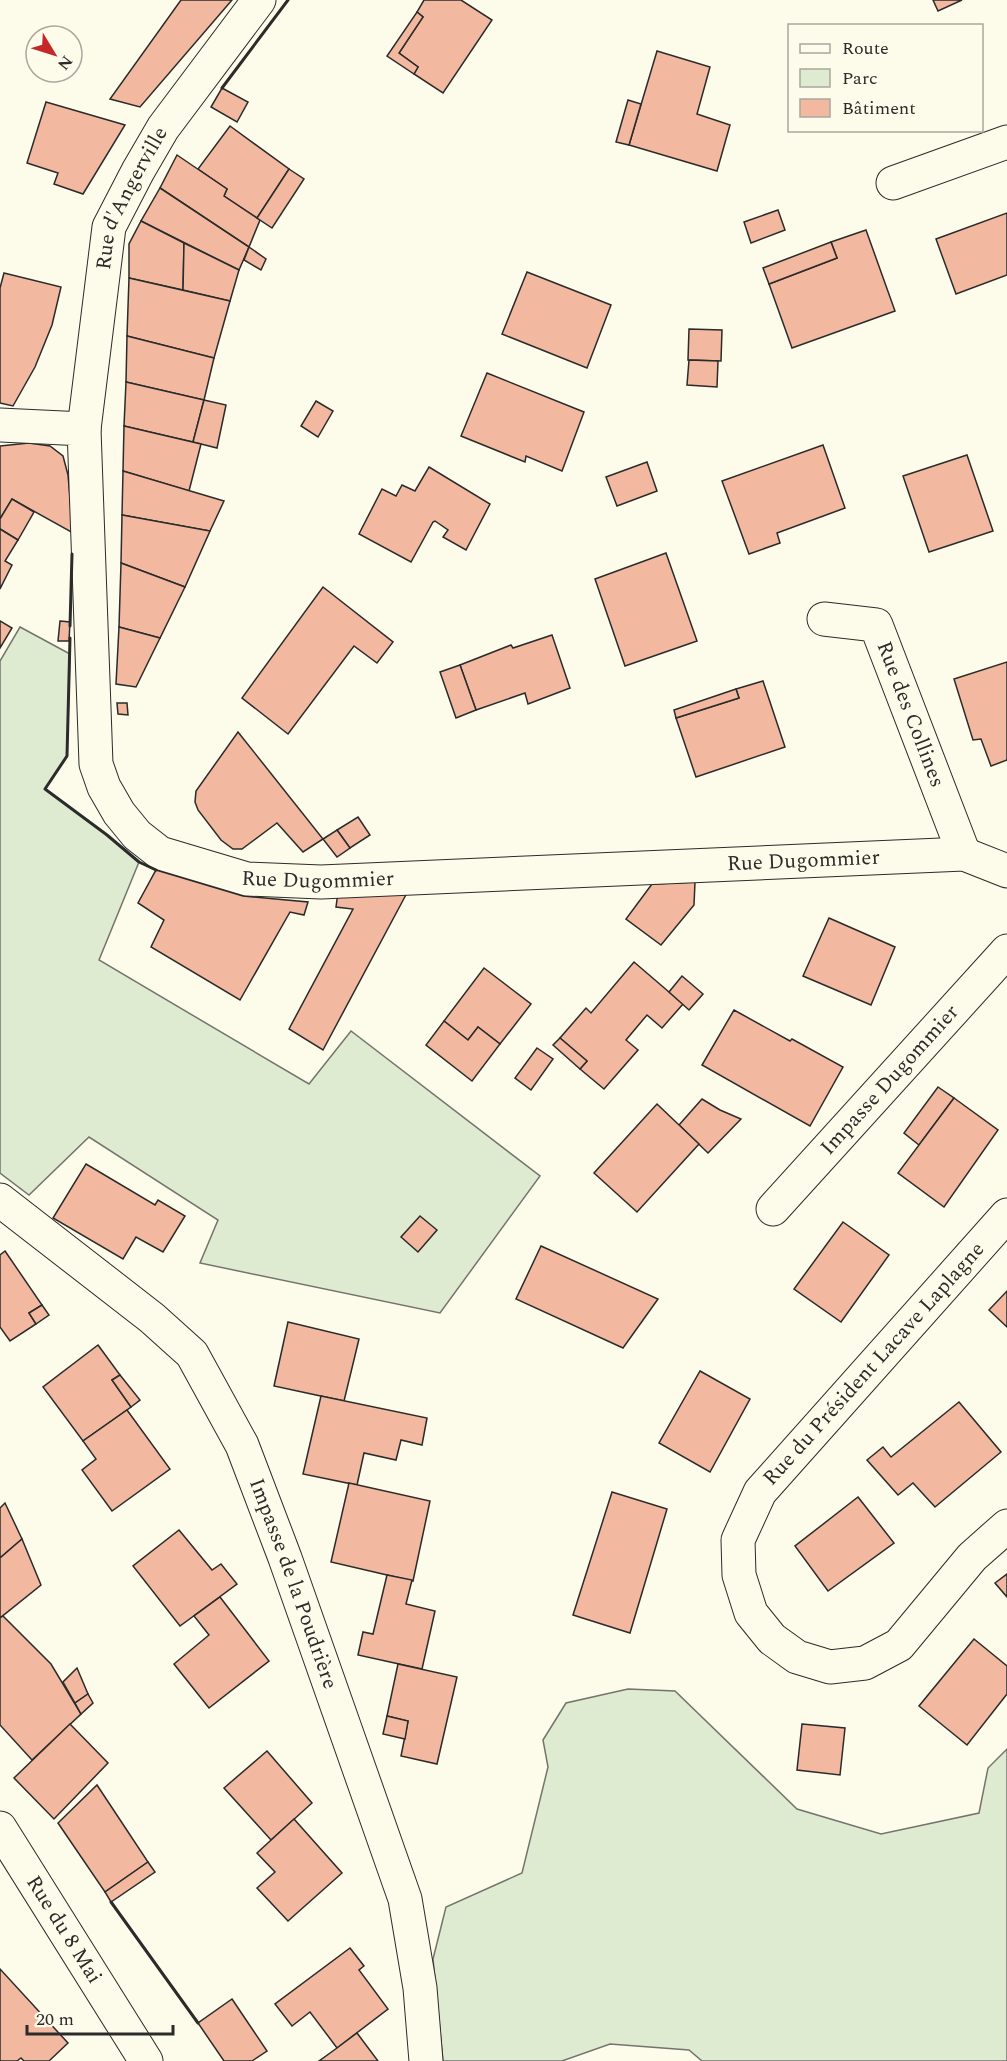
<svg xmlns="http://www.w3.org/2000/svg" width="1007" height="2061" viewBox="0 0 1007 2061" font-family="Spectral,serif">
  <rect width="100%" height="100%" fill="#fdfbea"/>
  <g fill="#deebd1" stroke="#74746e" stroke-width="1.5">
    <polygon points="20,627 70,654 67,756 45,789 107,835 139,862 99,960 309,1084 351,1031 540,1176 440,1313 200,1263 218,1220 89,1137 29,1195 0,1173 0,661"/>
    <polygon points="628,1689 675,1691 797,1809 881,1834 979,1813 988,1768 1007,1749 1007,2061 702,2061 689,2050 610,2044 562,2061 443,2061 433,1959 446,1907 522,1873 548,1767 543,1740 566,1703"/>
  </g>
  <g fill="#f2b8a0" stroke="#2b2b2b" stroke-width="1.5">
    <polygon points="181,0 232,0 140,107 110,99"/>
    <polygon points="424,0 461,0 492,20 443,93 414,74 418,67 399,53 423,17 417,12"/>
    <polygon points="933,0 962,0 938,11"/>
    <polygon points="417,12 423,17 399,53 418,67 414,74 387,56"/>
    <polygon points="657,51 710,67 697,114 730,125 717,171 629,145"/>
    <polygon points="222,88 248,102 237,122 211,107"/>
    <polygon points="628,100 641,104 629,145 616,142"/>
    <polygon points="46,102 125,125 83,194 54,184 58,173 27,163"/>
    <polygon points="230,126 289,169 257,218 224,196 227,189 198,169"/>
    <polygon points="177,155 227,189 224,196 260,220 249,247 160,188"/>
    <polygon points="289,169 304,179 272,228 257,218"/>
    <polygon points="160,188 249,247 239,270 141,221"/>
    <polygon points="778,210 785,230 751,243 744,222"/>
    <polygon points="1007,213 1007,275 956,294 936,239"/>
    <polygon points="141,221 184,243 183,290 129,278 129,244"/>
    <polygon points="866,230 895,311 792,348 769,284 837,258 831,242"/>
    <polygon points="831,242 837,258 769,284 763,268"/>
    <polygon points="184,243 239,270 230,301 183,290"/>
    <polygon points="249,247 266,259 261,270 244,260"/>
    <polygon points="527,272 611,305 587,368 502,334"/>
    <polygon points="4,273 61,287 52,325 35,367 13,406 0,403 0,288"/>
    <polygon points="129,278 230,301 214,358 127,336"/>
    <polygon points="689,329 722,330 721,361 688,360"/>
    <polygon points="127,336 214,358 204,400 126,382"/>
    <polygon points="689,360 718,361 717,387 687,385"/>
    <polygon points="487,373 584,412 562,471 526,456 525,462 461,436"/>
    <polygon points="126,382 204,400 193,442 124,426"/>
    <polygon points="204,400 226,405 217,448 193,442"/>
    <polygon points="316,401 333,411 318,437 301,426"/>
    <polygon points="124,426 201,444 189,491 123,471"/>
    <polygon points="29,443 50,446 63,456 68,475 73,533 12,499 0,519 0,446"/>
    <polygon points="823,445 845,508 777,533 780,543 749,554 722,481"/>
    <polygon points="967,455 993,531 929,552 903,476"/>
    <polygon points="647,462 657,491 617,506 606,477"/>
    <polygon points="429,467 490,504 466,550 443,537 448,530 435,521 433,522 411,562 359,534 382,489 396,496 402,485 415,491"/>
    <polygon points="123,471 224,501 210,531 122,515"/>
    <polygon points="12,499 34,512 18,540 0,529 0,519"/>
    <polygon points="122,515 210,531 185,587 121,563"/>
    <polygon points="0,529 18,540 5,561 12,565 0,589"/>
    <polygon points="666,553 697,641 625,666 595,579"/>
    <polygon points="121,563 185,587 160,638 119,627"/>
    <polygon points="323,587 393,642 377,663 354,646 288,734 242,698"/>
    <polygon points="0,621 12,628 0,648"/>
    <polygon points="60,621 70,622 69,641 58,641"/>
    <polygon points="119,627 160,638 136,687 116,684"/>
    <polygon points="552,635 570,688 528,704 525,693 476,710 460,665 511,645 513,648"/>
    <polygon points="1007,662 1007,760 991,766 981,739 973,740 954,679"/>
    <polygon points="460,665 476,710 456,718 440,672"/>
    <polygon points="763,681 785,747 696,777 676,718 739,698 736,689"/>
    <polygon points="736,689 739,698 676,718 674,710"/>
    <polygon points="117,703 127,703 128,715 118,714"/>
    <polygon points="238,732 323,839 303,852 277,823 242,849 233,849 221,840 198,810 195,802 196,791"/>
    <polygon points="358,817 370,835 350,848 337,830"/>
    <polygon points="337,830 350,848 337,857 323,839"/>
    <polygon points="156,870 243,896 308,902 304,915 290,912 240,1000 151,947 164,920 138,903"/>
    <polygon points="695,882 694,905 661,945 626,919 652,884"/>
    <polygon points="408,891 323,1050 289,1029 353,909 336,907 338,892"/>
    <polygon points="829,918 895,947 871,1005 803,976"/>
    <polygon points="634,962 683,1004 662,1028 647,1015 626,1040 638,1050 604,1089 580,1069 587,1061 560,1038 586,1008 591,1013"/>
    <polygon points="484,968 531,1004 500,1044 478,1027 468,1040 444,1021"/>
    <polygon points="682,976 703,994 689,1010 669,992"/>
    <polygon points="734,1010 790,1041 792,1039 843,1067 810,1126 702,1065"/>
    <polygon points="444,1021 468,1040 478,1027 500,1044 472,1081 426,1045"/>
    <polygon points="560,1038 587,1061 580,1069 553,1045"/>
    <polygon points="537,1048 553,1059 531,1090 515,1078"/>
    <polygon points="938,1087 954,1098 919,1145 904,1133"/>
    <polygon points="954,1098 998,1130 944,1207 898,1173"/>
    <polygon points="702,1099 720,1110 741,1119 708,1153 679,1125"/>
    <polygon points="657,1104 699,1144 637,1212 594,1173"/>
    <polygon points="86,1164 155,1205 158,1200 185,1216 163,1252 136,1237 123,1259 53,1218"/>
    <polygon points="420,1216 437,1230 418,1252 401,1237"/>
    <polygon points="843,1222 889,1255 841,1322 794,1289"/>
    <polygon points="541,1246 658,1299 623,1348 516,1299"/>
    <polygon points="5,1251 42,1305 29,1313 36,1324 10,1341 0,1327 0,1255"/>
    <polygon points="1007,1291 1007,1327 989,1310"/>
    <polygon points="42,1305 49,1315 36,1324 29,1313"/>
    <polygon points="288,1322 359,1339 344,1401 274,1386"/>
    <polygon points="98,1345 120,1375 112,1380 131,1407 83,1441 43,1387"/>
    <polygon points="700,1371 750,1399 710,1472 659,1443"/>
    <polygon points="120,1375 140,1400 131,1407 112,1380"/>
    <polygon points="321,1396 427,1418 422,1445 401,1440 396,1460 364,1453 357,1485 303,1474"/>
    <polygon points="959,1402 1001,1452 935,1507 913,1483 898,1495 867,1460 883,1447 891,1457"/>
    <polygon points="127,1410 170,1469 112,1511 82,1470 96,1459 83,1441"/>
    <polygon points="349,1483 430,1501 413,1581 331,1562"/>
    <polygon points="612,1492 667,1509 630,1633 573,1615"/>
    <polygon points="858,1497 894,1543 828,1591 795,1546"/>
    <polygon points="5,1503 22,1539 0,1558 0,1508"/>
    <polygon points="179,1530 212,1570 221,1564 237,1584 180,1626 133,1566"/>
    <polygon points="22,1539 41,1585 0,1618 0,1558"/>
    <polygon points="1007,1574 1007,1597 995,1583"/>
    <polygon points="387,1575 412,1580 406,1604 435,1611 422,1669 358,1655 363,1632 373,1634"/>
    <polygon points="220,1597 269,1661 209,1708 174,1664 209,1635 194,1616"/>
    <polygon points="3,1616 51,1664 81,1714 32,1760 0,1725 0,1618"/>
    <polygon points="974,1639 1007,1666 1007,1694 967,1745 919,1706"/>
    <polygon points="398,1664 457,1677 437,1764 401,1756 408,1721 387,1716"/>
    <polygon points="77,1668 88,1694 75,1703 63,1682"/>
    <polygon points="88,1694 93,1703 81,1714 75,1703"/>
    <polygon points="387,1716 408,1721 405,1739 383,1734"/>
    <polygon points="70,1724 108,1763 54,1819 14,1778"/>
    <polygon points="802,1724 845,1728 840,1775 797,1770"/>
    <polygon points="267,1751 312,1803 271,1840 224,1788"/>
    <polygon points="97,1785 148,1862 105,1892 58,1823"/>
    <polygon points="294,1819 342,1873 288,1921 257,1888 275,1872 257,1853"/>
    <polygon points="148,1862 155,1872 111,1902 105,1892"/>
    <polygon points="350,1948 364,1966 359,1970 388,2009 337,2048 310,2012 292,2026 275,2004"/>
    <polygon points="0,1969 68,2043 49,2061 24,2061 21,2058 17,2061 0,2061"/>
    <polygon points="232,1999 267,2051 252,2061 224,2061 198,2023"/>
    <polygon points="357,2033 378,2061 319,2061 337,2048"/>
  </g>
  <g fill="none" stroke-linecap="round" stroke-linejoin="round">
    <g stroke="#2b2b2b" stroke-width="35">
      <g id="minor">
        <polyline points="893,183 1007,142"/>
        <path id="s1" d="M0,425L84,429L96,764L104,787L119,813L137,835L160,853L247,879L321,882L964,854L1007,871"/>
        <path id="s2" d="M84,429L109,227L138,171L163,128L259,0"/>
        <path id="s3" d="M824,619L876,625L964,854"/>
        <path id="s4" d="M0,1200L152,1318L192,1354L242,1445L285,1558L405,1899L420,1988L426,2061"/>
        <path id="s5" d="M773,1209L1007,951"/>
        <polyline points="1007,1215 760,1492 738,1540 739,1575 751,1613 772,1639 797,1657 830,1667 865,1663 899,1645 972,1557 1007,1526"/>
      </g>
    </g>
    <g stroke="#2b2b2b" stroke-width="35">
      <g id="tertiary">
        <path id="s6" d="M0,1828L146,2061"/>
      </g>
    </g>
    <use href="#minor" stroke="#fdfbea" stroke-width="33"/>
    <use href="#tertiary" stroke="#fdfbea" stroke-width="33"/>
    <g stroke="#2b2b2b" stroke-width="3">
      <polyline points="222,88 288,0"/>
      <polyline points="70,626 72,554"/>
      <polyline points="70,638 67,756 45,789 107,835 139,862 156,870"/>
      <polyline points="111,1902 198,2023"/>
    </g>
  </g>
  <g text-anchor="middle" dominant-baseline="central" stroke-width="4.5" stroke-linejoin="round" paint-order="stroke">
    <g font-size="21" fill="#2b2b2b" stroke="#fdfbea">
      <text stroke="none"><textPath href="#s2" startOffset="238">Rue d'Angerville</textPath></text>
      <text stroke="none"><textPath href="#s3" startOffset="148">Rue des Collines</textPath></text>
      <text stroke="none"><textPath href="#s1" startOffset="1179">Rue Dugommier</textPath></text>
      <text stroke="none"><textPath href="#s1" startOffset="693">Rue Dugommier</textPath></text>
      <text stroke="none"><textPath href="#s5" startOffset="174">Impasse Dugommier</textPath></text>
      <text transform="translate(874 1364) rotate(-48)">Rue du Président Lacave Laplagne</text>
      <text stroke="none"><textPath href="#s4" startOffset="498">Impasse de la Poudrière</textPath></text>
      <text stroke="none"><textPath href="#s6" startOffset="120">Rue du 8 Mai</textPath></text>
    </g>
  </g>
  <rect x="788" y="24" width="195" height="108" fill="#fdfbea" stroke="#a9a89e" stroke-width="1.5"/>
  <rect x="800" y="44" width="30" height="9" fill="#fdfbea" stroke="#a9a89e" stroke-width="1.5"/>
  <text x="842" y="54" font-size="18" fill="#2b2b2b">Route</text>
  <rect x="800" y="69" width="30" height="18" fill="#deebd1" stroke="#a9a89e" stroke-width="1.5"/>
  <text x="842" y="84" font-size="18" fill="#2b2b2b">Parc</text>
  <rect x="800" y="99" width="30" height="18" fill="#f2b8a0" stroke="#a9a89e" stroke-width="1.5"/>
  <text x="842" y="114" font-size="18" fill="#2b2b2b">Bâtiment</text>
  <g transform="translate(54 54) rotate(128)"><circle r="28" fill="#fdfbea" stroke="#a9a89e" stroke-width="1.5"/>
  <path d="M0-4.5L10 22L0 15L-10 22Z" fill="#c62828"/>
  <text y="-9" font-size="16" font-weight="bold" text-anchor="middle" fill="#2b2b2b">N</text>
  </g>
  <path d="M27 2025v9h146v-9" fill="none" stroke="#2b2b2b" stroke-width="3"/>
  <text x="36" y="2025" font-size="18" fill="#2b2b2b" stroke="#fdfbea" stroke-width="4.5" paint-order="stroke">20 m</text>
</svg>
